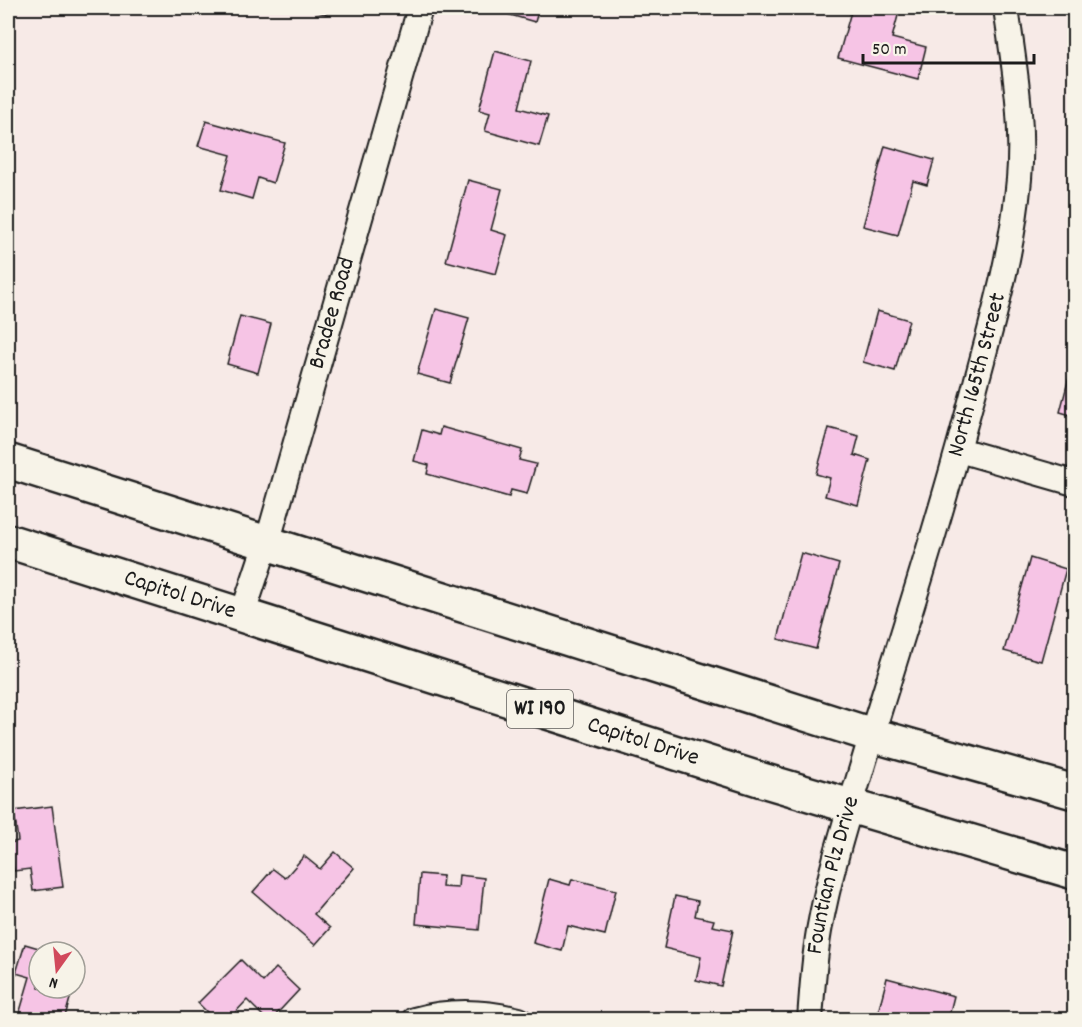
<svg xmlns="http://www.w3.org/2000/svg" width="1082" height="1027" viewBox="0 0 1082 1027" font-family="Dekko,sans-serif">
  <rect width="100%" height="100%" fill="#f7eae7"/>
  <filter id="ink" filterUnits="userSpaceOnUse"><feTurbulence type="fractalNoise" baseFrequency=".0167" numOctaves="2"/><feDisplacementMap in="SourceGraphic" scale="12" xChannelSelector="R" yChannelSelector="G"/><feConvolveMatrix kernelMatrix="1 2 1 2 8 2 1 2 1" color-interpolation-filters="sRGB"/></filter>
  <g filter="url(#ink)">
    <g fill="#f6c4e5" stroke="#1c1c1c" stroke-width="1.5">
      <polygon points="303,8 328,8 326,14"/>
      <polygon points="509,8 539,8 535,22 507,14"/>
      <polygon points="852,8 900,8 892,38 926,47 918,79 838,58"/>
      <polygon points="495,51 531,61 519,108 548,116 539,146 485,131 490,113 479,110"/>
      <polygon points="206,121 285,143 273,183 258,178 252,199 221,190 231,155 198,146"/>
      <polygon points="885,146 934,160 927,185 913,181 898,235 863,226"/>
      <polygon points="468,180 502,189 491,230 507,235 496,274 446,261"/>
      <polygon points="436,309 469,318 450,383 417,374"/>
      <polygon points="877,311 909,320 895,371 863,362"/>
      <polygon points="240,316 271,324 258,373 227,364"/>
      <polygon points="1074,358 1074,416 1060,412"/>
      <polygon points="441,427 522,450 519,460 536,464 527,494 511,490 509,497 427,474 429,465 414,461 422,430 439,435"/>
      <polygon points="829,428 859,436 854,455 870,460 858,505 825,496 830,478 816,474"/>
      <polygon points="801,553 839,564 816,649 778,639"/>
      <polygon points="1030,558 1066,569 1041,661 1004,651"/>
      <polygon points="52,806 63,887 33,891 30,869 14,871 10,843 18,841 14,811"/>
      <polygon points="335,852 354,868 314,914 330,928 315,945 253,892 273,869 285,878 304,856 320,869"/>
      <polygon points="420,874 443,876 442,887 458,888 459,875 484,878 479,930 416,924"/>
      <polygon points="549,879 570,885 572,879 616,890 605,935 568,926 562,951 533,943"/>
      <polygon points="675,896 698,901 695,916 714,920 712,926 733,930 721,986 696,980 701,957 664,948"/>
      <polygon points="25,944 52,952 39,952 39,988 73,988 64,1020 24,1020 18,1018 30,977 16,973"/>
      <polygon points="75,959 81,960 75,981"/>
      <polygon points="241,960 263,982 276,968 299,990 271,1020 267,1020 247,1000 228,1020 215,1020 198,1003"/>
      <polygon points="887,978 954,996 948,1020 876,1020"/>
    </g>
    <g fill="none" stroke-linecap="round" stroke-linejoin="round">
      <g stroke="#1c1c1c" stroke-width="28">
        <g id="minor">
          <polyline points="959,450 1074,483"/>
          <path id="s1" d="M242,616L272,526L420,8"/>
          <path d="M414,1020C450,1010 483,1011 519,1020"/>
          <path id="s2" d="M810,1020C812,990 814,960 819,931C831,864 853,799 872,734C908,618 945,501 976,383C994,316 1013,249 1019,179C1024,121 1014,65 1006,8"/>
        </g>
      </g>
      <g stroke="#1c1c1c" stroke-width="38">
        <g id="primary">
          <polyline points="8,461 872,735 1074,792"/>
          <path id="s3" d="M8,541L762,780L1074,872"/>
        </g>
      </g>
      <use href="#minor" stroke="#f7f3e8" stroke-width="24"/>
      <use href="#primary" stroke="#f7f3e8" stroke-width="33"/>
    </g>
  </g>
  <g text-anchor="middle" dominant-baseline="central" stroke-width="4.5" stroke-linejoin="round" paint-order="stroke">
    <rect fill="#f7f3e8" stroke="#5e5c59" stroke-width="1.5" x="507" y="690" width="66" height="38" rx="4.5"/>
    <g font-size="22" font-weight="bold" fill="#1c1c1c">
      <text x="540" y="709">WI 190</text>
    </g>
    <g font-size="24" fill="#1c1c1c" stroke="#f7f3e8">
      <text stroke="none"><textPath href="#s1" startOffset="316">Bradee Road</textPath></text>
      <text stroke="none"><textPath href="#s2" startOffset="668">North 165th Street</textPath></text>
      <text stroke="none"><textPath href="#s3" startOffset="180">Capitol Drive</textPath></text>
      <text stroke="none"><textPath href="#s3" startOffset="666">Capitol Drive</textPath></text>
      <text stroke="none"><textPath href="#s2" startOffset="147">Fountian Plz Drive</textPath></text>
    </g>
  </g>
  <rect width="1082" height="1027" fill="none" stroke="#f7f3e8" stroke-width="30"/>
  <rect x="15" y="15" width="1052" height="997" fill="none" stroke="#1c1c1c" stroke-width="2" filter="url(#ink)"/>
  <g transform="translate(57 970) rotate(195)"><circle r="28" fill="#f7f3e8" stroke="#9f9d96" stroke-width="1.5"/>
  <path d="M0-4.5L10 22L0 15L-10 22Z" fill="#d1495b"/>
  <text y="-9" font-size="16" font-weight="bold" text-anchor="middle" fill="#1c1c1c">N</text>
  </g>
  <path d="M863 54v9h171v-9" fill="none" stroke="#1c1c1c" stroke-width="3"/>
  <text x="872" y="54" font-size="18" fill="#1c1c1c" stroke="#f7f3e8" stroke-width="4.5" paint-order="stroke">50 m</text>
</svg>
